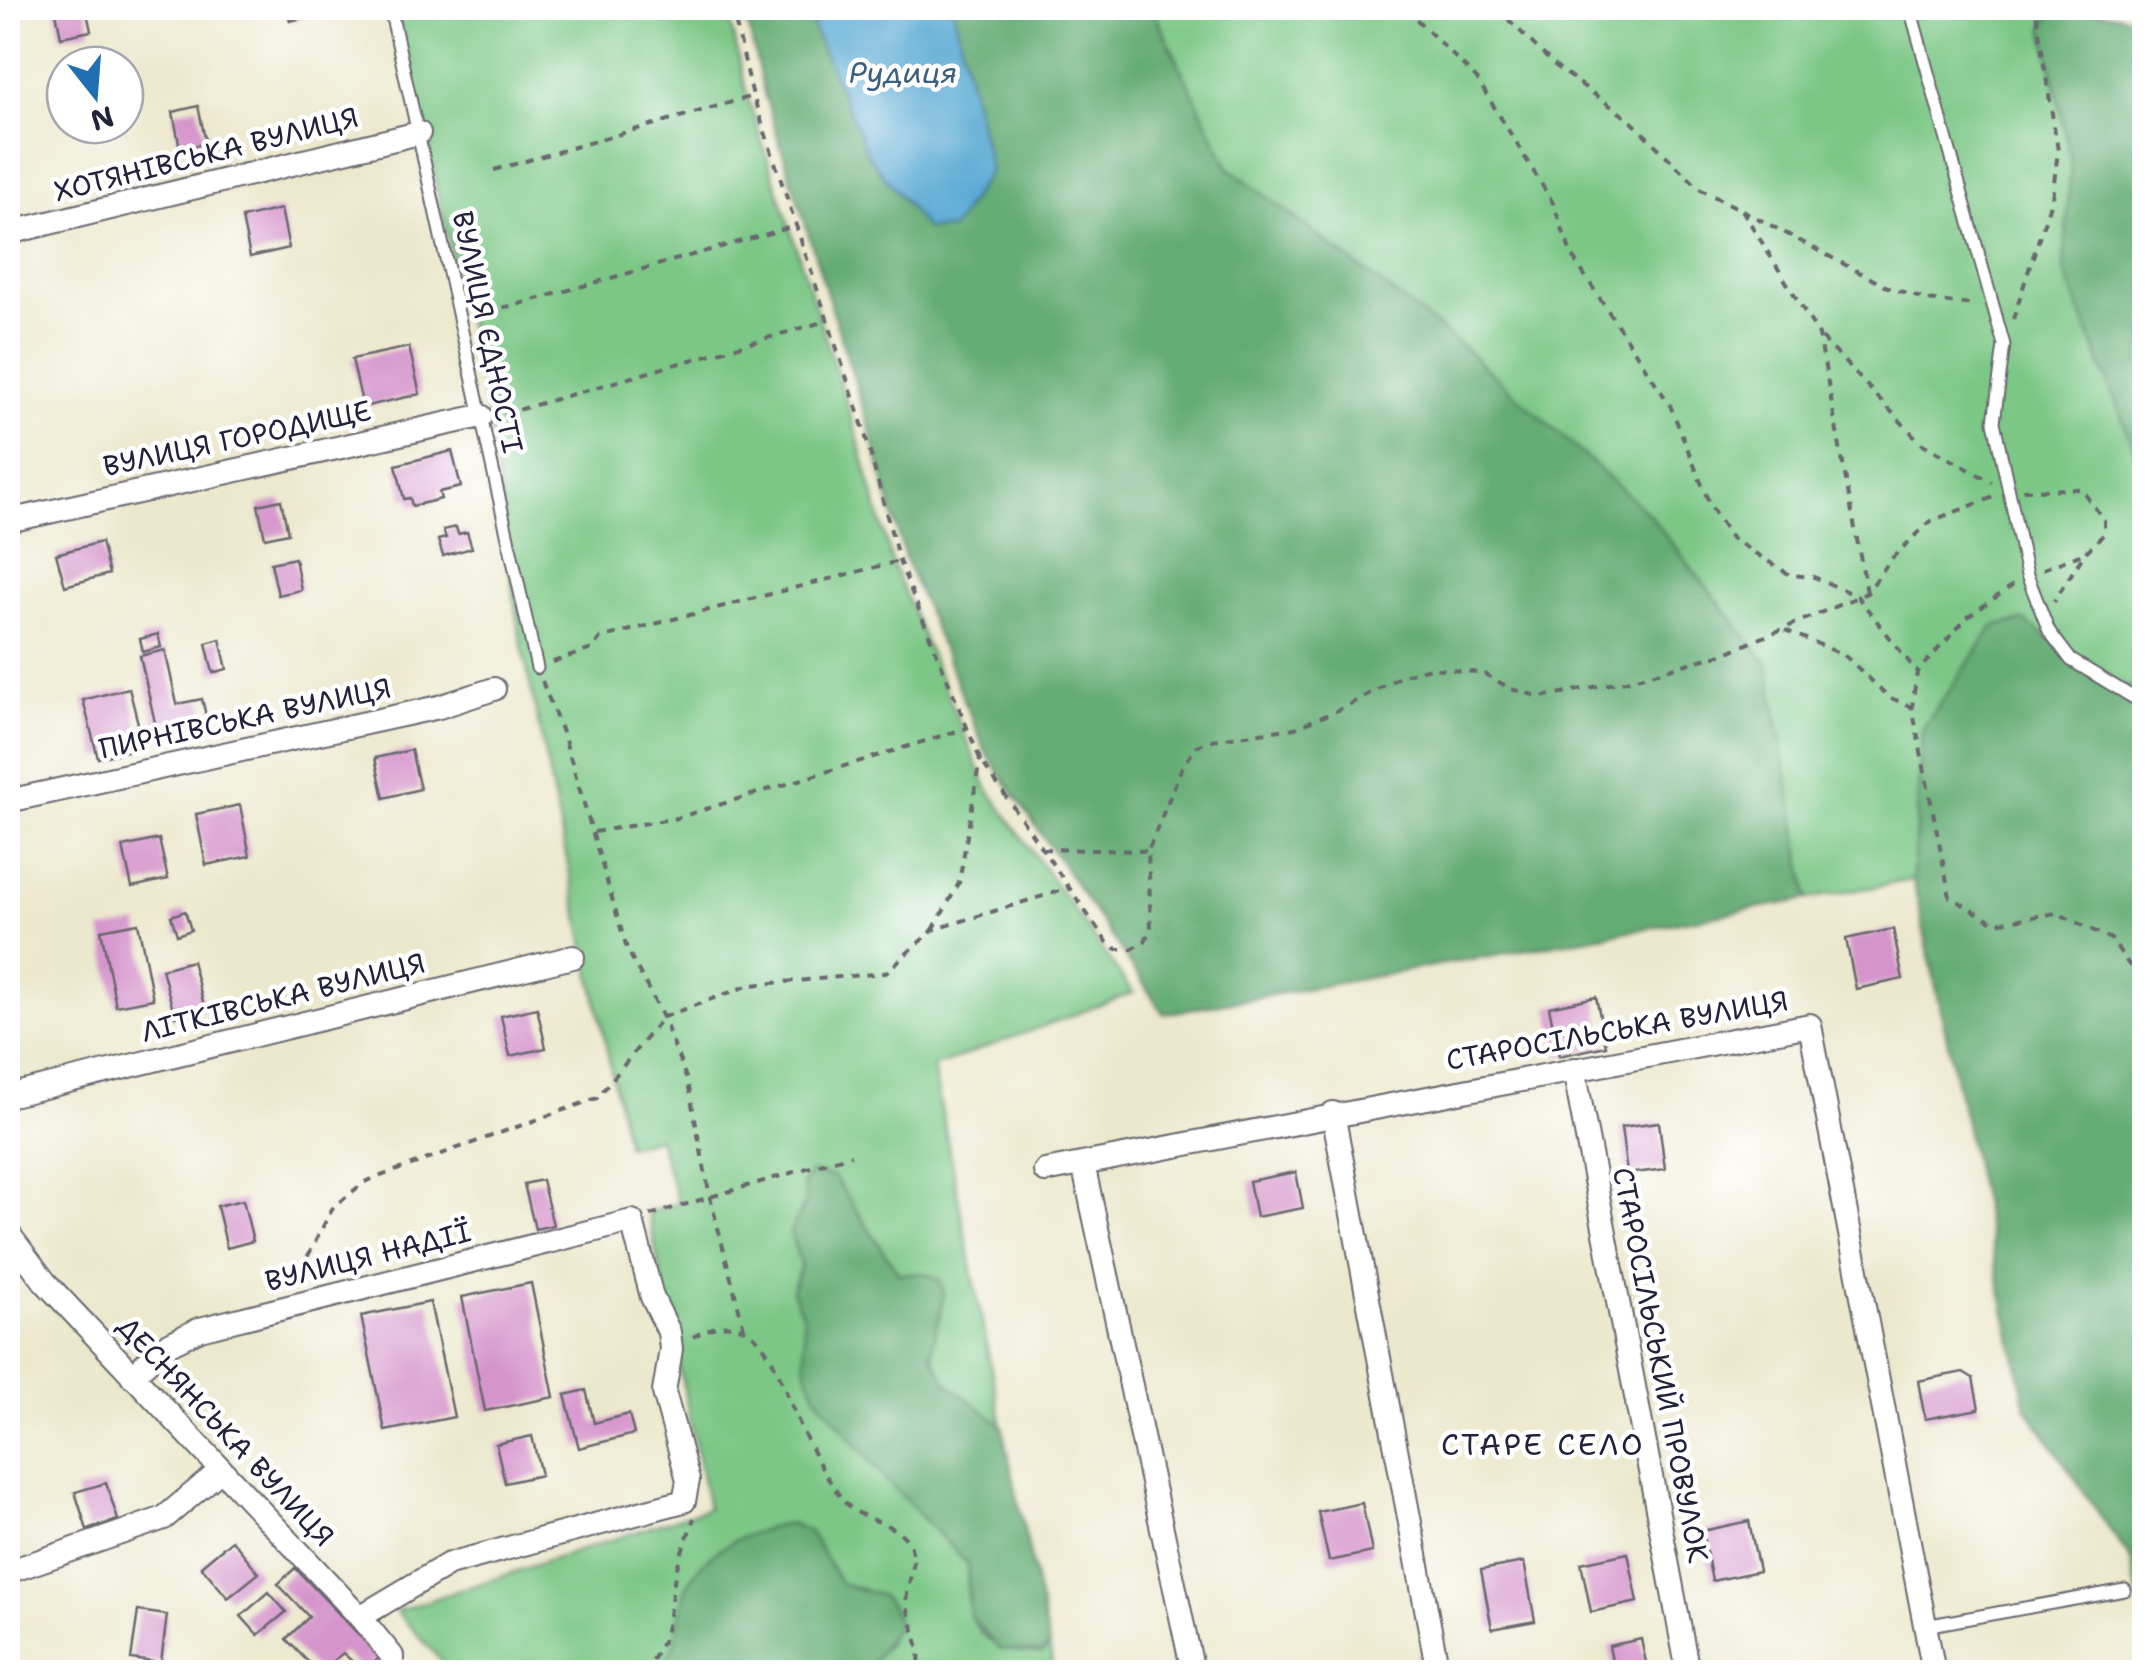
<svg xmlns="http://www.w3.org/2000/svg" width="2152" height="1680" viewBox="0 0 2152 1680" font-family="'Shantell Sans',sans-serif">
  <rect width="100%" height="100%" fill="#fff"/>
  <filter id="ink" filterUnits="userSpaceOnUse"><feTurbulence type="fractalNoise" baseFrequency=".01" numOctaves="2"/><feDisplacementMap in="SourceGraphic" scale="20" xChannelSelector="R" yChannelSelector="G"/><feConvolveMatrix kernelMatrix="1 2 1 2 8 2 1 2 1" color-interpolation-filters="sRGB"/></filter>
  <filter id="wash" filterUnits="userSpaceOnUse"><feTurbulence type="fractalNoise" baseFrequency=".0048" numOctaves="4" result="noise"/><feDisplacementMap in="SourceGraphic" scale="40" xChannelSelector="R" yChannelSelector="G"/><feGaussianBlur stdDeviation="2.25" result="paint"/><feColorMatrix in="noise" values="0 0 0 0 0 0 0 0 0 0 0 0 0 0 0 0 0 1.4 0 .05"/><feComposite in="paint" operator="in"/></filter>
  <g filter="url(#wash)">
    <rect width="100%" height="100%" fill="#ece8cd"/>
    <g fill="#7bc786" stroke="#4e7460" stroke-width="2.5">
      <path d="M395,8H727L747,95L856,432L893,566L987,788L1133,993L933,1067L1002,1425C960,1393 913,1375 941,1314L925,1273L899,1274L834,1177L803,1182L806,1202L790,1232L801,1265L792,1291L803,1316L817,1397L886,1480L967,1564C968,1579 966,1598 970,1613C978,1643 1015,1657 1043,1653L1049,1645L1054,1672H876L873,1661L889,1642L863,1589L840,1583L810,1532L684,1593L677,1646L658,1672H452L396,1611L708,1508L648,1212L678,1203L658,1138L627,1146L518,627L489,419Z"/>
      <polygon points="1152,8 2071,8 2050,14 2044,29 2071,162 2064,270 2136,454 2144,465 2144,688 2117,685 1922,730 1913,880 1808,899 1768,664 1648,513 1452,338 1229,168"/>
    </g>
    <g fill="#64ac73" stroke="#436757" stroke-width="2.5">
      <polygon points="744,8 805,8 868,155 927,229 952,229 990,170 953,8 1152,8 1229,168 1452,338 1648,513 1768,665 1808,899 1164,1014 986,753 905,559 869,427 764,93"/>
      <polygon points="2071,8 2144,19 2144,465 2136,454 2064,270 2071,162 2044,29 2050,14"/>
      <polygon points="2024,621 2117,685 2144,688 2144,1630 2131,1560 2026,1407 1913,880 1922,730 1994,626"/>
      <polygon points="811,1172 834,1177 899,1274 925,1273 940,1280 944,1295 931,1354 947,1383 1002,1425 1049,1645 1043,1653 999,1649 970,1616 967,1563 886,1480 817,1397 806,1371 803,1316 792,1291 801,1265 790,1232 806,1202 803,1182"/>
      <path d="M791,1523L810,1532L840,1583C870,1599 886,1581 898,1625L873,1661L876,1672H658C686,1634 672,1630 685,1592C700,1548 749,1531 791,1523Z"/>
    </g>
    <polygon fill="#58a9d3" stroke="#3d6687" stroke-width="2.5" points="805,8 953,8 990,170 952,229 926,229 868,155"/>
    <g id="blocks">
      <g fill="#d595cc">
        <polygon points="55,8 86,8 91,31 61,37"/>
        <polygon points="287,8 318,8 319,14 290,21"/>
        <polygon points="198,106 206,143 180,149 173,112"/>
        <polygon points="281,209 289,248 250,257 242,218"/>
        <polygon points="409,347 420,394 363,407 352,359"/>
        <polygon points="452,451 461,487 439,492 441,499 412,506 410,498 404,499 396,465"/>
        <polygon points="281,500 288,533 265,538 258,505"/>
        <polygon points="456,527 458,534 467,532 472,548 443,556 438,540 446,538 443,530"/>
        <polygon points="101,542 109,574 65,586 56,554"/>
        <polygon points="295,558 301,590 278,595 271,563"/>
        <polygon points="158,634 161,647 143,652 140,639"/>
        <polygon points="220,639 227,669 213,673 206,643"/>
        <polygon points="165,650 177,704 202,699 208,724 158,736 140,656"/>
        <polygon points="129,688 144,747 98,758 83,700"/>
        <polygon points="411,750 420,789 384,798 375,758"/>
        <polygon points="240,805 250,856 206,865 196,814"/>
        <polygon points="159,839 168,879 132,887 123,847"/>
        <polygon points="185,911 191,930 177,935 171,916"/>
        <polygon points="138,923 153,999 116,1006 101,930"/>
        <polygon points="1893,929 1903,979 1856,989 1846,939"/>
        <polygon points="192,961 205,1009 175,1017 162,969"/>
        <polygon points="1596,997 1606,1046 1559,1056 1549,1007"/>
        <polygon points="537,1008 546,1048 510,1056 501,1016"/>
        <polygon points="1659,1122 1665,1169 1627,1174 1621,1127"/>
        <polygon points="1296,1172 1303,1208 1256,1217 1249,1181"/>
        <polygon points="542,1180 553,1225 535,1229 524,1184"/>
        <polygon points="243,1200 253,1241 227,1248 217,1206"/>
        <polygon points="531,1283 554,1397 485,1411 462,1297"/>
        <polygon points="430,1302 454,1417 385,1431 361,1316"/>
        <polygon points="1963,1372 1973,1378 1979,1409 1925,1419 1918,1381"/>
        <polygon points="586,1390 594,1423 629,1414 634,1434 579,1448 565,1395"/>
        <polygon points="532,1436 541,1475 505,1483 496,1444"/>
        <polygon points="106,1483 118,1520 87,1530 75,1492"/>
        <polygon points="1362,1503 1372,1552 1329,1561 1318,1512"/>
        <polygon points="1749,1521 1759,1571 1712,1581 1702,1531"/>
        <polygon points="232,1540 259,1573 228,1598 201,1566"/>
        <polygon points="1628,1553 1638,1602 1591,1612 1581,1563"/>
        <polygon points="1524,1562 1535,1621 1492,1629 1481,1570"/>
        <polygon points="295,1568 380,1657 364,1672 343,1653 318,1672 286,1639 309,1617 278,1584"/>
        <polygon points="269,1592 286,1612 258,1635 241,1616"/>
        <polygon points="138,1611 167,1615 161,1663 131,1659"/>
        <polygon points="1641,1639 1648,1672 1614,1672 1609,1646"/>
      </g>
    </g>
  </g>
  <g filter="url(#ink)">
    <use href="#blocks" fill-opacity="0" stroke="#69676e" stroke-width="2.5"/>
    <g fill="none" stroke-linecap="round" stroke-linejoin="round">
      <g stroke="#69676e" stroke-width="15">
        <g id="service">
          <polyline points="390,8 537,668"/>
          <polyline points="1910,8 2004,345 1994,422 2027,575 2049,631 2071,660 2144,704"/>
          <polyline points="1925,1626 2125,1590"/>
        </g>
      </g>
      <g stroke="#69676e" stroke-width="26">
        <g id="minor">
          <polyline points="8,233 419,133"/>
          <polyline points="8,521 481,416"/>
          <polyline points="8,801 439,707 494,689"/>
          <polyline points="1574,1069 1688,1672"/>
          <polyline points="8,1096 573,957"/>
          <polyline points="1333,1113 1438,1672"/>
          <polyline points="1083,1164 1193,1672"/>
          <polyline points="1045,1171 1810,1025 1934,1672"/>
          <polyline points="8,1233 45,1282 360,1617 392,1656 392,1672"/>
          <polyline points="132,1376 163,1347 200,1329 632,1221 652,1297 669,1332 671,1349 664,1392 688,1480 684,1501 449,1564 360,1617"/>
          <polyline points="8,1572 164,1518 221,1470"/>
        </g>
      </g>
      <g stroke="#69676e" stroke-width="4" stroke-dasharray="8 8" stroke-linecap="butt">
        <polyline points="732,8 753,96 864,430 899,561 980,759 1106,941 1117,949 1132,949 1145,941 1151,928 1148,851 1182,767 1197,746 1211,740 1295,728 1343,708 1403,675 1430,668 1483,673 1511,689 1541,697 1626,681 1726,653 1867,593 1891,559 1931,521 1994,497"/>
        <polyline points="1405,8 1477,79 1553,203 1572,256 1670,405 1710,505 1731,538 1790,575 1814,577 1857,596 1917,672"/>
        <polyline points="1497,8 1553,64 1631,121 1701,190 1742,210 1819,335 1867,593"/>
        <polyline points="494,170 753,96"/>
        <polyline points="1742,210 1885,286 1927,300 1976,305"/>
        <polyline points="471,313 516,305 795,226"/>
        <polyline points="2013,319 2052,198 2058,151 2035,8"/>
        <polyline points="1822,338 1921,443 1992,482"/>
        <polyline points="504,414 826,321"/>
        <polyline points="2023,490 2081,489 2104,520 2104,534 2085,553 2054,601"/>
        <polyline points="2043,569 2085,553"/>
        <polyline points="2013,585 1968,617 1917,672 1912,707 1950,897 1995,923 2057,913 2111,939 2144,986"/>
        <polyline points="1785,630 1844,655 1889,697 1911,707"/>
        <polyline points="553,662 592,649 600,638 899,561"/>
        <polyline points="542,681 565,740 627,949 663,1017 688,1083 710,1197 744,1328"/>
        <polyline points="594,832 677,818 967,728"/>
        <polyline points="1042,849 1148,851"/>
        <polyline points="933,930 959,883 980,759"/>
        <polyline points="650,1215 851,1155"/>
        <polyline points="293,1285 332,1209 364,1182 597,1098 663,1017 750,985 885,973 933,930 1069,888"/>
        <path d="M693,1337C760,1297 775,1370 797,1418C808,1445 825,1476 842,1499C859,1523 898,1520 910,1545C920,1567 904,1584 907,1605C911,1630 925,1647 917,1672"/>
        <path d="M641,1672C673,1641 667,1612 676,1571C681,1553 688,1536 694,1518"/>
      </g>
      <use href="#service" stroke="#fff" stroke-width="11"/>
      <use href="#minor" stroke="#fff" stroke-width="22"/>
    </g>
  </g>
  <g text-anchor="middle" dominant-baseline="central" stroke-width="9" stroke-linejoin="round" paint-order="stroke">
    <g font-size="28" fill="#22223b" stroke="#fff">
      <text transform="translate(206 154) rotate(-14)">ХОТЯНІВСЬКА ВУЛИЦЯ</text>
      <text transform="translate(488 332) rotate(78)">ВУЛИЦЯ ЄДНОСТІ</text>
      <text transform="translate(237 438) rotate(-12)">ВУЛИЦЯ ГОРОДИЩЕ</text>
      <text transform="translate(245 718) rotate(-12)">ПИРНІВСЬКА ВУЛИЦЯ</text>
      <text transform="translate(283 997) rotate(-14)">ЛІТКІВСЬКА ВУЛИЦЯ</text>
      <text transform="translate(1617 1030) rotate(-10)">СТАРОСІЛЬСЬКА ВУЛИЦЯ</text>
      <text transform="translate(368 1256) rotate(-14)">ВУЛИЦЯ НАДІЇ</text>
      <text transform="translate(1661 1365) rotate(79)">СТАРОСІЛЬСЬКИЙ ПРОВУЛОК</text>
      <text transform="translate(226 1431) rotate(47)">ДЕСНЯНСЬКА ВУЛИЦЯ</text>
    </g>
    <g font-size="30" font-style="italic" fill="#3a5f7f" stroke="#fff">
      <text x="903" y="72">Рудиця</text>
    </g>
    <g font-size="30" letter-spacing="2.5" fill="#22223b" stroke="#fff">
      <text x="1543" y="1444">СТАРЕ СЕЛО</text>
    </g>
  </g>
  <rect width="2152" height="1680" fill="none" stroke="#fff" stroke-width="40"/>
  <g transform="translate(95 95) rotate(163)"><circle r="48" fill="#ffffff" stroke="#a7a7b1" stroke-width="2.5"/>
  <path d="M0-8L18 38L0 25L-18 38Z" fill="#1f6fb2"/>
  <text y="-15" font-size="28" font-weight="bold" text-anchor="middle" fill="#22223b">N</text>
  </g>
</svg>
